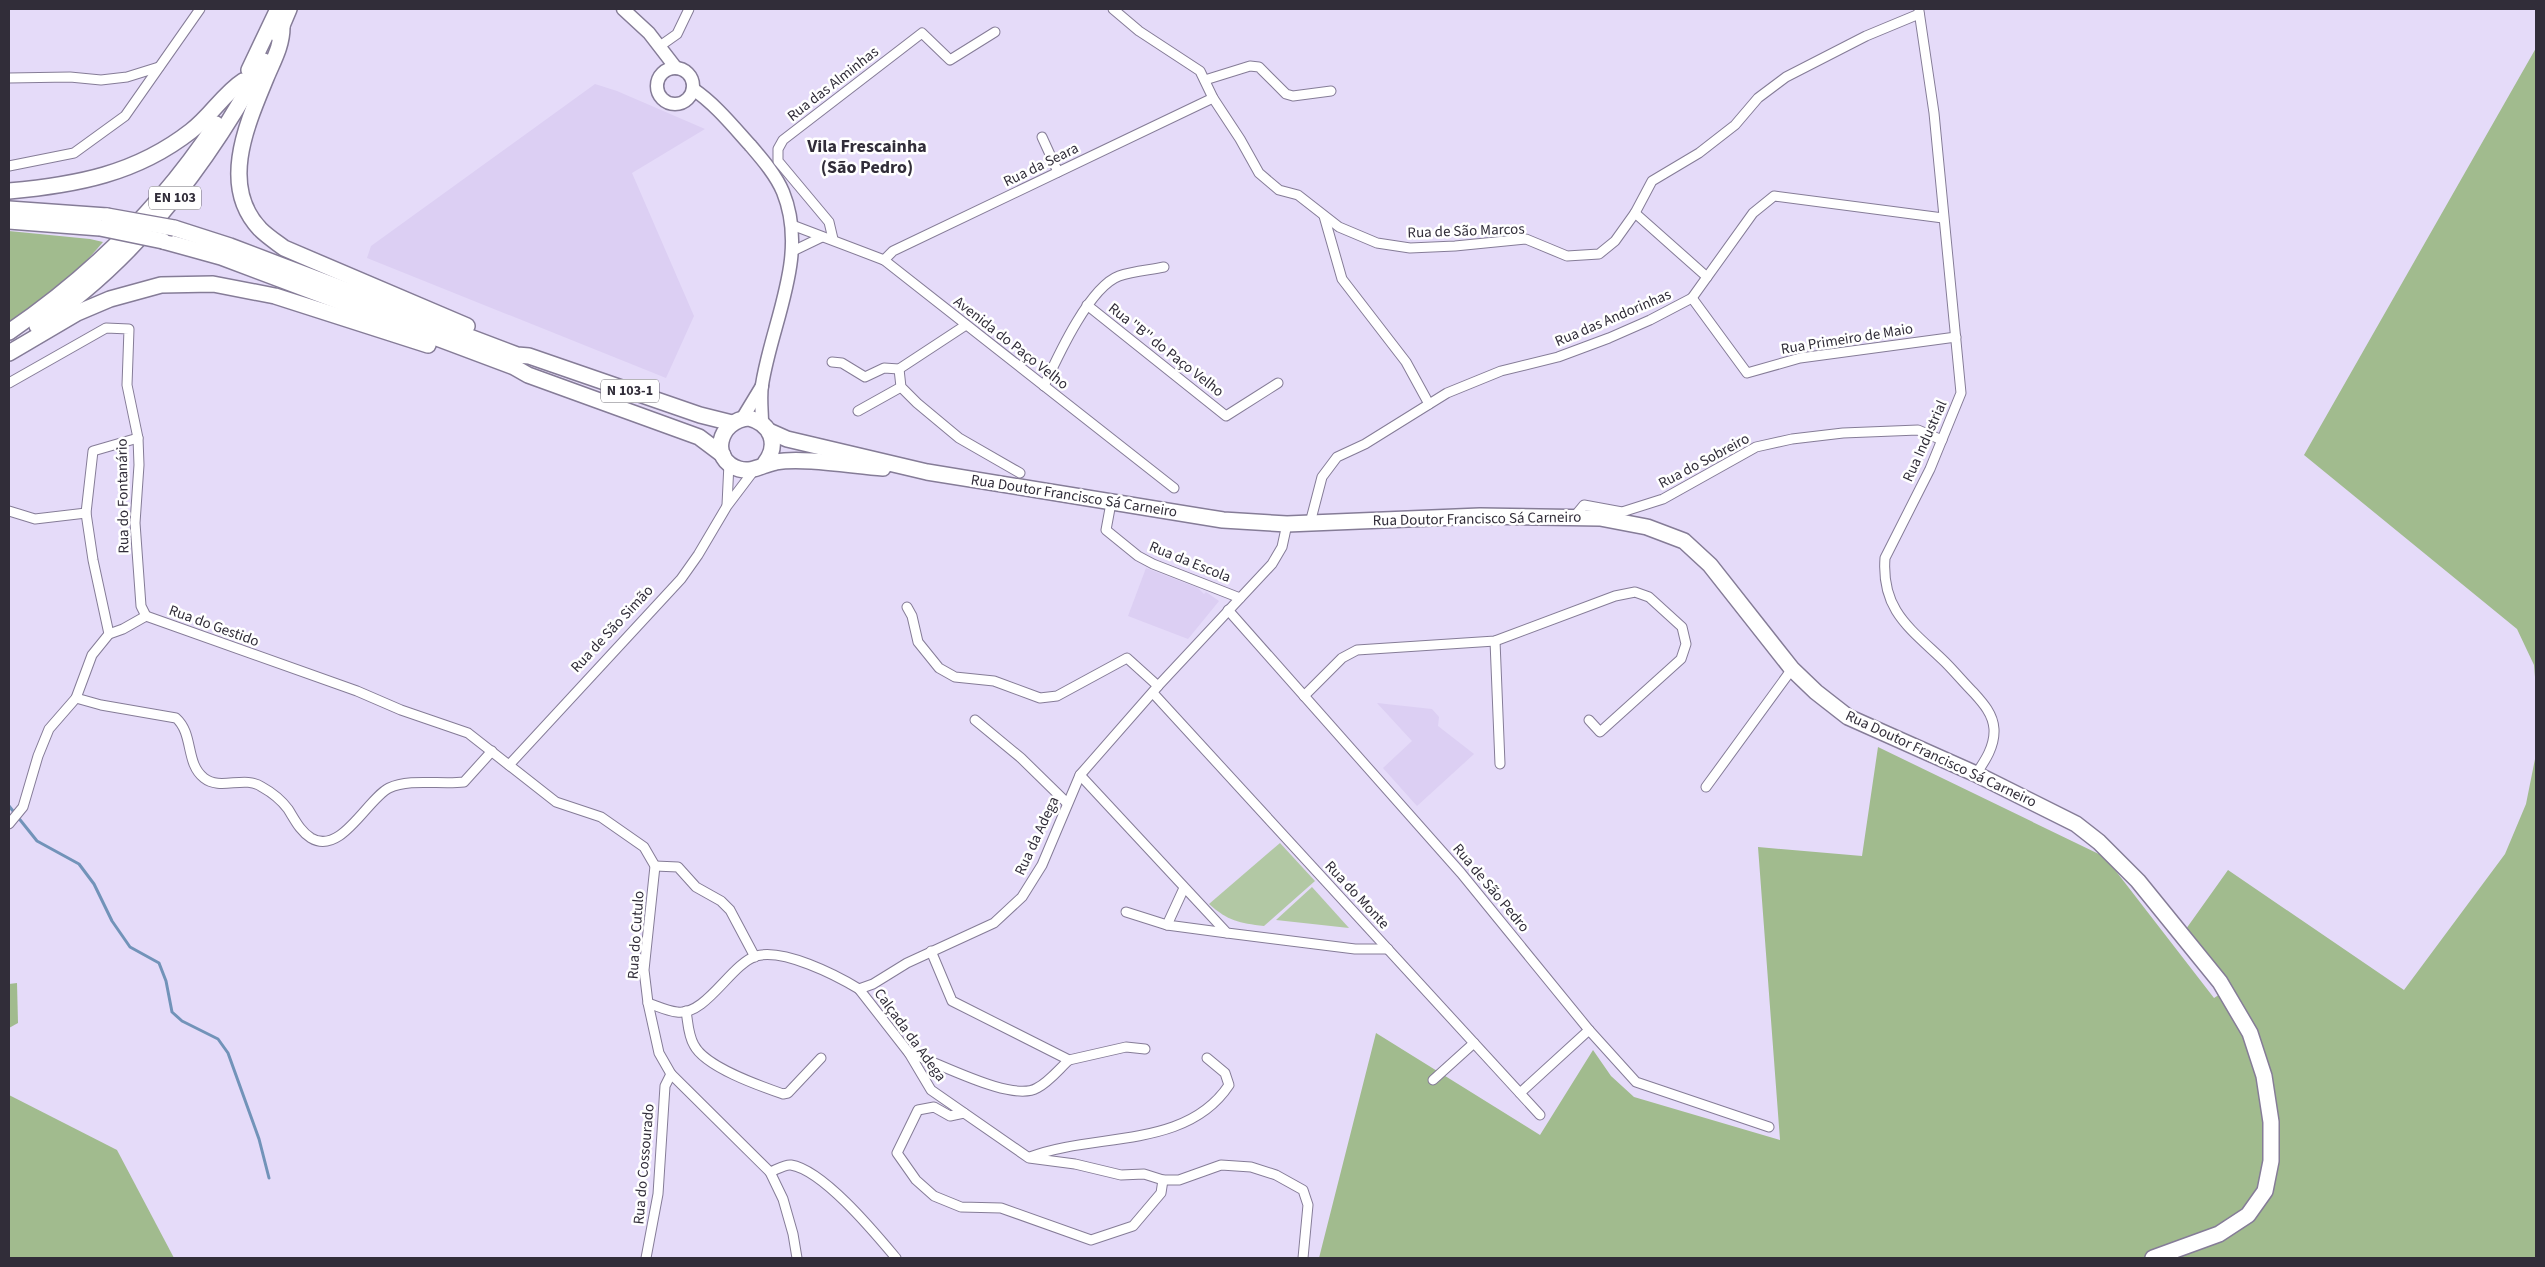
<svg xmlns="http://www.w3.org/2000/svg" width="2545" height="1267" viewBox="0 0 2545 1267" font-family="'Source Sans 3',sans-serif">
  <rect width="100%" height="100%" fill="#e5dbf9"/>
  <g fill="#dccff3">
    <polygon points="595,84 617,91 705,129 632,173 694,316 666,378 367,258 371,246"/>
    <polygon points="1146,568 1198,588 1204,594 1206,592 1219,601 1188,639 1128,616"/>
    <polygon points="1377,703 1432,709 1439,717 1438,726 1474,754 1417,806 1383,768 1412,741"/>
  </g>
  <g fill="#b2c8a4">
    <path d="M1280,843L1315,881L1264,926C1239,923 1228,921 1209,904Z"/>
    <polygon points="1312,887 1349,928 1276,920"/>
  </g>
  <g fill="#a1bb8e">
    <polygon points="2536,48 2536,689 2534,665 2517,629 2304,455"/>
    <path d="M9,231L90,239L103,242C76,275 44,300 9,323Z"/>
    <polygon points="1878,747 2105,857 2214,998 2231,987 2186,929 2228,870 2404,990 2505,854 2526,804 2536,754 2536,1258 1319,1258 1376,1033 1540,1135 1593,1050 1611,1076 1634,1097 1780,1140 1758,847 1862,856"/>
    <polygon points="17,983 18,1023 9,1028 9,984"/>
    <polygon points="9,1095 117,1150 174,1258 9,1258"/>
  </g>
  <g fill="none" stroke-linecap="round" stroke-linejoin="round">
    <polyline stroke="#7293b9" stroke-width="3" points="9,806 37,841 79,864 94,884 112,921 130,947 159,963 166,981 172,1012 182,1021 218,1039 228,1053 259,1139 269,1178"/>
    <g stroke="#857c97" stroke-width="11">
      <g id="street">
        <polyline points="1113,9 1139,31 1200,71 1213,98 1240,139 1259,173 1279,190 1298,195 1339,227 1377,243 1410,248 1455,246 1526,239 1567,256 1599,254 1615,241 1635,213 1652,181 1699,153 1735,125 1758,98 1786,77 1866,36 1919,14"/>
        <path d="M1919,11L1934,113L1961,393L1930,469L1885,558C1881,611 1911,629 1945,662C1955,672 1964,683 1974,693C1983,703 1993,714 1994,729C1995,746 1985,761 1976,774"/>
        <polyline points="660,46 677,34 689,9"/>
        <polyline points="9,78 70,77 101,80 127,77 159,67"/>
        <polyline points="1205,80 1250,66 1259,67 1286,94 1293,96 1331,91"/>
        <polyline points="1042,137 1058,172"/>
        <polyline points="9,166 74,153 125,116 200,9"/>
        <polyline points="1635,213 1707,277"/>
        <polyline points="1324,216 1342,279 1406,362 1429,404"/>
        <polyline points="792,225 884,260 1174,488"/>
        <polyline points="833,239 829,222 778,161 778,149 783,140 922,33 950,60 995,32"/>
        <polyline points="793,251 822,237"/>
        <polyline points="884,260 893,251 1213,98"/>
        <polyline points="1692,298 1747,373 1800,358 1956,337"/>
        <polyline points="1087,305 1226,416 1278,383"/>
        <polyline points="832,362 842,363 865,377 884,368 899,369 966,325"/>
        <polyline points="899,369 901,387 917,403 959,438 1020,473"/>
        <polyline points="9,383 106,328 129,329 127,385 138,438 139,465 135,523 141,606 146,616"/>
        <path d="M1044,386C1057,358 1089,287 1119,276C1133,271 1150,270 1164,267"/>
        <polyline points="858,411 901,387"/>
        <polyline points="1111,503 1106,530 1138,556 1153,564 1240,598"/>
        <polyline points="727,505 729,463"/>
        <polyline points="9,511 35,519 86,513"/>
        <polyline points="1574,517 1584,505 1622,512 1663,499 1756,447 1792,439 1843,433 1918,430 1942,440"/>
        <polyline points="1310,523 1322,477 1337,457 1365,444 1447,393 1501,371 1558,357 1609,338 1650,320 1692,298 1753,213 1774,196 1943,218"/>
        <polyline points="907,607 912,616 918,642 939,668 955,677 994,681 1040,698 1057,696 1127,658 1158,686"/>
        <polyline points="1228,610 1461,873 1589,1030 1636,1082 1769,1127"/>
        <polyline points="109,634 93,560 86,513 93,451 138,438"/>
        <polyline points="1495,641 1500,764"/>
        <polyline points="1153,693 1540,1115"/>
        <polyline points="1304,696 1342,658 1357,650 1495,641 1615,596 1635,592 1649,597 1682,627 1686,644 1681,659 1600,732 1589,720"/>
        <path d="M76,698L101,705L176,718C194,734 185,763 204,778C220,791 245,775 262,787C271,792 282,801 288,809C295,820 300,831 311,838C341,856 367,799 389,788C410,778 441,785 464,782L492,751"/>
        <polyline points="975,720 1021,758 1067,803"/>
        <polyline points="509,765 681,579 698,555 727,506 755,469"/>
        <polyline points="1080,775 1227,933 1355,949 1388,949"/>
        <polyline points="1706,787 1792,669"/>
        <polyline points="9,824 23,807 38,756 49,729 76,698 92,655 109,634 123,629 146,616 357,691 401,710 468,733 556,802 601,817 644,847 655,866 644,970 648,1003 659,1053 671,1074 770,1172 783,1199 793,1234 797,1258"/>
        <polyline points="655,866 678,867 696,887 721,901 730,910 755,957"/>
        <polyline points="1184,888 1167,925 1227,933"/>
        <polyline points="1126,912 1167,925"/>
        <polyline points="931,951 952,1001 1069,1060 1126,1047 1145,1049"/>
        <polyline points="859,989 909,1053 931,1090 1029,1158 1075,1164 1121,1175 1144,1174 1163,1180 1179,1180 1221,1165 1251,1167 1276,1175 1303,1190 1308,1205 1303,1258"/>
        <path d="M648,1003C657,1006 667,1011 677,1012C706,1016 730,965 756,956C783,948 836,975 859,989L873,984L907,963L994,923L1022,897L1042,865L1080,775L1158,686L1272,564L1282,547L1287,524"/>
        <path d="M686,1011C688,1022 688,1035 694,1045C705,1067 760,1086 783,1094L788,1093L821,1058"/>
        <path d="M909,1053C938,1062 1012,1103 1037,1088C1049,1082 1059,1069 1069,1060"/>
        <polyline points="1433,1080 1474,1043"/>
        <polyline points="1520,1093 1589,1030"/>
        <polyline points="964,1113 950,1116 934,1107 918,1110 897,1153 916,1180 934,1196 961,1207 1001,1208 1091,1240 1133,1226 1161,1193 1163,1180"/>
        <path d="M1030,1157C1095,1132 1186,1150 1229,1085L1225,1073L1207,1058"/>
        <path d="M770,1172C776,1170 785,1164 791,1165C823,1170 875,1233 896,1258"/>
        <polyline points="646,1258 658,1194 665,1086 671,1074"/>
      </g>
    </g>
    <g stroke="#857c97" stroke-width="15">
      <g id="secondary">
        <polyline points="623,9 649,33 676,68"/>
        <circle cx="675" cy="86" r="18"/>
        <path d="M693,89C715,104 732,125 750,145C762,159 776,175 783,192C809,256 772,321 762,385C760,397 762,411 762,423"/>
        <polyline points="742,419 762,386"/>
      </g>
    </g>
    <g stroke="#857c97" stroke-width="18">
      <g id="primary">
        <path d="M282,27C282,46 273,61 266,78C247,124 219,186 260,229C267,236 276,242 284,248L467,326"/>
        <polyline points="278,35 289,9"/>
        <polyline points="249,70 278,9"/>
        <path d="M9,191C76,185 136,174 191,131C211,116 223,94 243,81"/>
        <polyline points="9,209 107,216"/>
        <polyline points="9,221 100,228"/>
        <polyline points="174,228 230,246 517,355 529,356 700,415 732,423"/>
        <polyline points="163,241 221,257 514,367 528,375 699,437 723,455"/>
        <path d="M37,326C136,261 208,164 264,61"/>
        <path d="M9,332C91,276 161,207 216,124"/>
        <polyline points="9,353 77,313 110,299 161,285 213,284 275,296 428,345"/>
        <polyline points="769,431 787,439 927,472 1223,520 1287,524 1480,516 1600,518 1647,527 1684,541 1710,565 1792,669 1816,692 1848,717 1976,774 2076,824 2099,842 2138,881 2220,982 2250,1033 2264,1076 2271,1122 2271,1161 2265,1191 2248,1215 2219,1234 2153,1258"/>
        <path d="M765,463C779,445 772,424 749,418C718,420 709,460 739,469C753,473 763,464 776,462C802,457 854,466 883,468"/>
      </g>
    </g>
    <use href="#street" stroke="#fff" stroke-width="9"/>
    <use href="#secondary" stroke="#fff" stroke-width="12"/>
    <use href="#primary" stroke="#fff" stroke-width="15"/>
    <g stroke="#857c97" stroke-width="18" stroke-linecap="butt">
      <g id="primary-bridge">
        <polyline points="107,216 174,228"/>
        <polyline points="100,228 163,241"/>
      </g>
    </g>
    <use href="#primary-bridge" stroke="#fff" stroke-width="15"/>
  </g>
  <g text-anchor="middle" dominant-baseline="central" stroke-width="5" stroke-linejoin="round" paint-order="stroke">
    <g fill="#fff" stroke="#6f6c74" stroke-width="1">
      <rect x="149" y="186.5" width="52" height="23" rx="4"/>
      <rect x="601" y="379.5" width="58" height="23" rx="4"/>
    </g>
    <g font-size="14" font-weight="bold" fill="#312d39">
      <text x="175" y="198">EN 103</text>
      <text x="630" y="391">N 103-1</text>
    </g>
    <g font-size="15" fill="#312d39" stroke="#fff">
      <text transform="translate(833 84) rotate(-38)">Rua das Alminhas</text>
      <text transform="translate(1041 165) rotate(-26)">Rua da Seara</text>
      <text transform="translate(1466 231) rotate(-2)">Rua de São Marcos</text>
      <text transform="translate(1613 318) rotate(-23)">Rua das Andorinhas</text>
      <text transform="translate(1847 339) rotate(-9)">Rua Primeiro de Maio</text>
      <text transform="translate(1011 343) rotate(38)">Avenida do Paço Velho</text>
      <text transform="translate(1166 350) rotate(38)">Rua ''B'' do Paço Velho</text>
      <text transform="translate(1925 441) rotate(-66)">Rua Industrial</text>
      <text transform="translate(1704 461) rotate(-28)">Rua do Sobreiro</text>
      <text transform="translate(123 496) rotate(-91)">Rua do Fontanário</text>
      <text transform="translate(1074 496) rotate(9)">Rua Doutor Francisco Sá Carneiro</text>
      <text transform="translate(1477 519) rotate(-1)">Rua Doutor Francisco Sá Carneiro</text>
      <text transform="translate(1190 562) rotate(22)">Rua da Escola</text>
      <text transform="translate(214 626) rotate(20)">Rua do Gestido</text>
      <text transform="translate(612 629) rotate(-47)">Rua de São Simão</text>
      <text transform="translate(1941 759) rotate(25)">Rua Doutor Francisco Sá Carneiro</text>
      <text transform="translate(1037 836) rotate(-65)">Rua da Adega</text>
      <text transform="translate(1491 888) rotate(50)">Rua de São Pedro</text>
      <text transform="translate(1357 895) rotate(47)">Rua do Monte</text>
      <text transform="translate(636 935) rotate(-86)">Rua do Cutulo</text>
      <text transform="translate(910 1035) rotate(54)">Calçada da Adega</text>
      <text transform="translate(644 1164) rotate(-85)">Rua do Cossourado</text>
    </g>
    <g font-size="18" font-weight="bold" fill="#312d39" stroke="#fff">
      <text x="867" y="146">Vila Frescainha<tspan x="867" dy="21">(São Pedro)</tspan></text>
    </g>
  </g>
  <rect width="2545" height="1267" fill="none" stroke="#312d39" stroke-width="20"/>
</svg>
